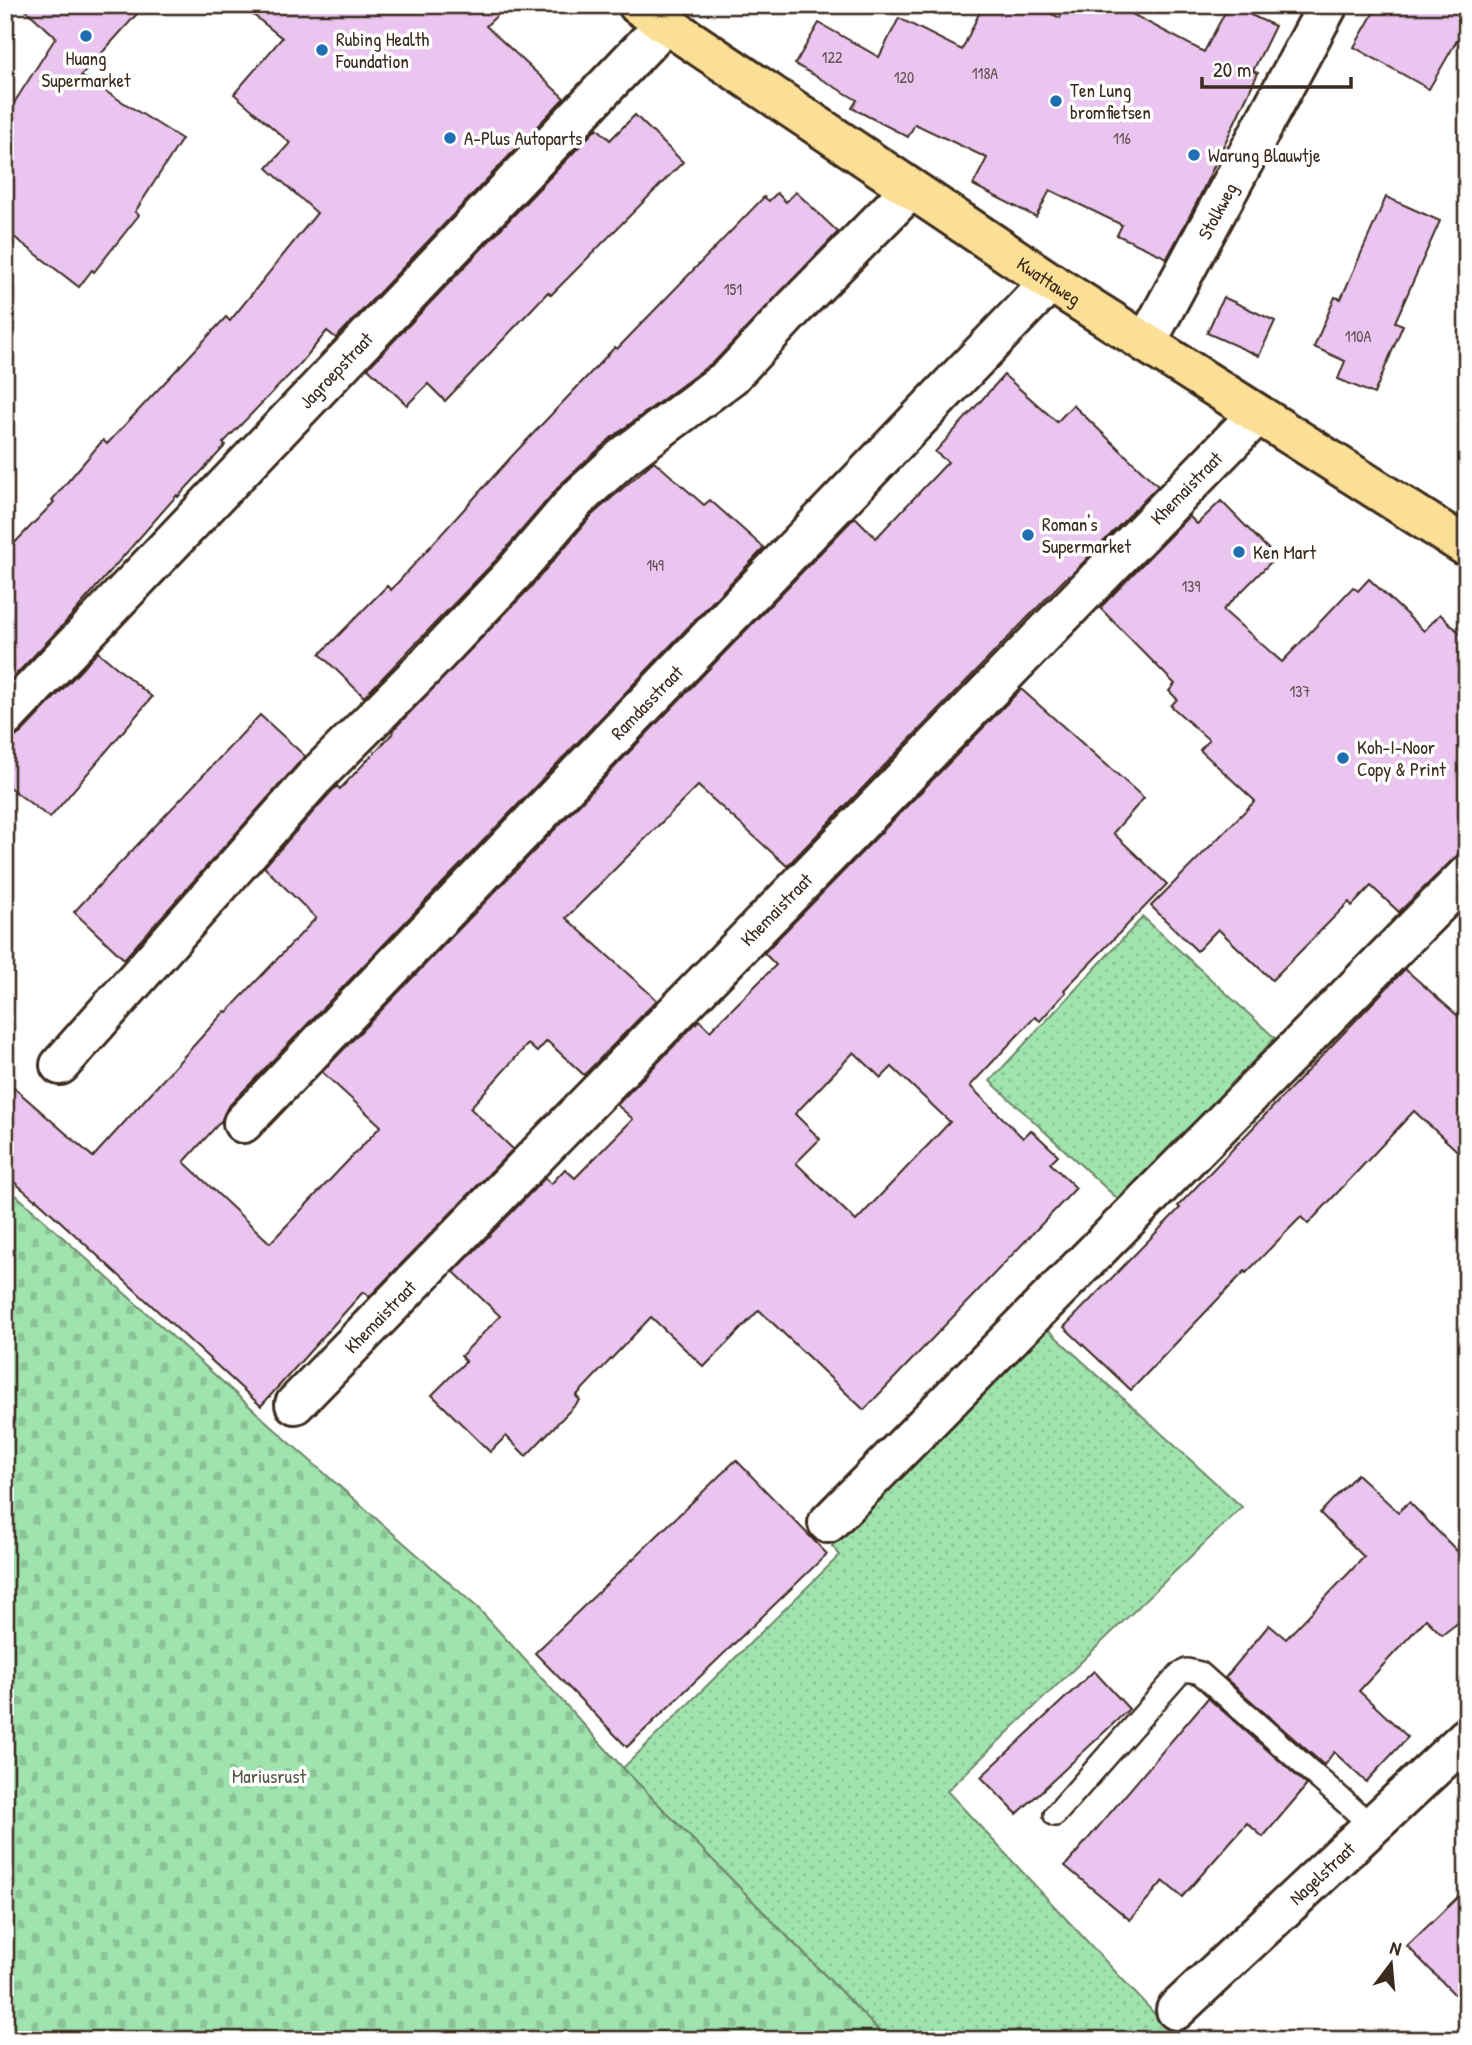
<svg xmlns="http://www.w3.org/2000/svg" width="1472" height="2045" viewBox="0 0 1472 2045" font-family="'Patrick Hand',sans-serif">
  <defs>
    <pattern id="grass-dots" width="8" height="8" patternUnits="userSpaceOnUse" patternTransform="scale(1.75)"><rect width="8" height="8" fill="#9fe3ae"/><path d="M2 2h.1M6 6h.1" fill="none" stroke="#8ac395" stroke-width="1.8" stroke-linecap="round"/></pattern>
    <pattern id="cemetery-stones" width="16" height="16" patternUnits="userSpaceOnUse" patternTransform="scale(1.75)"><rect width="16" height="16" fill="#9fe3ae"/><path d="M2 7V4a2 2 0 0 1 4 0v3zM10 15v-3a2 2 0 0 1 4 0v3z" fill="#8ac395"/></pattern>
  </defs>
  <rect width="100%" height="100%" fill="#fff"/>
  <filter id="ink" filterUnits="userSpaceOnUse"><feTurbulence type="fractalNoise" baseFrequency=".0143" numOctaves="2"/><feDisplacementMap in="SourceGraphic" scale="14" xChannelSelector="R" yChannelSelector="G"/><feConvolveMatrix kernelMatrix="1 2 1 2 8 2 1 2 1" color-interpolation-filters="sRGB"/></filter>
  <g filter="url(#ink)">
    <g fill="url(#grass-dots)" stroke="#6d8666" stroke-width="2">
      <polygon points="1143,917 1275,1038 1122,1203 990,1081"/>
      <polygon points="1045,1327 1242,1507 947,1791 1179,2040 888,2040 623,1768 840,1555 832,1546"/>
    </g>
    <polygon fill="url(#cemetery-stones)" stroke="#6d8666" stroke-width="2" points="5,1185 289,1442 478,1608 623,1768 888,2040 5,2040"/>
    <g fill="#eac5f0" stroke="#3b2a1e" stroke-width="2" fill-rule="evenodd">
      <polygon points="20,5 145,5 81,76 182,139 135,212 139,215 94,272 92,270 79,287 5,230 5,117 56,37"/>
      <polygon points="241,5 508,5 486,26 564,98 336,338 327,331 301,363 223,443 226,445 178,497 177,495 64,624 5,686 5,553 54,502 52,500 103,440 107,444 226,317 230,321 317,213 267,168 290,143 234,94 282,38"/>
      <polygon points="983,5 1034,5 1060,18 1066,5 1115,5 1204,52 1229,5 1275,26 1253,71 1258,73 1197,202 1167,258 1117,235 1122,225 1050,190 1036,217 973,185 987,158 915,124 908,137 852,108 857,100 795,64 819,23 879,57 899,18 962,50"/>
      <polygon points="1378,5 1467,5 1467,23 1429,89 1354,47"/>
      <polygon points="635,115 683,162 551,295 548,292 445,401 428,384 407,405 368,368 597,128 610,140"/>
      <polygon points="796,192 838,232 716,360 611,438 561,484 497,559 364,697 320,654 387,586 391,590 512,456 615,347 617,349 764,197 769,201 777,193 786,202"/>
      <polygon points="1386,197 1440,221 1395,322 1403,325 1374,394 1338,379 1345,361 1314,347 1335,297 1341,299"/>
      <polygon points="1223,297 1275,321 1259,356 1207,333"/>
      <polygon points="1004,375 1057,422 1073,405 1158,486 1069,577 1068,576 787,866 698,786 566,918 657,1000 584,1075 547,1041 537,1052 528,1044 470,1108 513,1149 369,1297 363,1292 261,1406 36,1199 35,1200 5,1174 5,1080 93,1157 225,1011 227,1012 316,918 264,867 330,793 337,786 340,789 393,733 392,731 529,589 592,515 654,461 704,505 710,500 764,548 227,1108 222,1120 184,1162 270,1243 381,1126 322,1072 855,517 876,538 948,462 935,452"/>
      <polygon points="1221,501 1276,557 1223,610 1282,662 1353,587 1358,591 1369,579 1424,631 1440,614 1467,640 1467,846 1399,912 1371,886 1352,906 1349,902 1272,980 1218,929 1197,951 1151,906 1255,801 1200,750 1209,740 1171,706 1177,699 1169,691 1175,684 1100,608 1189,516 1197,524"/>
      <polygon points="98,652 152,697 50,818 5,784 5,739 12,739 21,733"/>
      <path d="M1021,689L1144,798L1113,833L1167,884L1064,990L1066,992L1040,1021L1035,1017L970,1086L1023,1138L1031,1130L1058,1155L1050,1163L1076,1188L864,1410L759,1310L704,1367L651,1317L576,1396L580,1400L526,1456L506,1436L490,1452L432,1395L466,1361L461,1356L500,1316L454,1272L545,1178L551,1184L565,1169L575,1178L633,1119L617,1105L699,1020L710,1031L776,965L764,953ZM854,1052L881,1078L892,1067L950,1122L856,1221L796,1163L820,1139L795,1114Z"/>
      <polygon points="260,715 305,756 124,959 74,912"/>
      <polygon points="1405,969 1467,1024 1467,1160 1414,1111 1308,1224 1301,1217 1246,1273 1245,1271 1131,1390 1064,1327 1180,1208 1178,1206"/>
      <polygon points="736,1460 827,1554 627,1747 535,1653"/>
      <polygon points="1357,1474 1398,1512 1409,1502 1467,1561 1467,1616 1442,1635 1426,1619 1359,1691 1408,1737 1366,1782 1334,1752 1324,1765 1225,1678 1269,1625 1286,1639 1364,1557 1320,1513"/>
      <polygon points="1094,1671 1129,1709 1017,1814 981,1777"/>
      <polygon points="1208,1698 1307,1785 1263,1837 1247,1823 1182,1897 1163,1881 1130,1920 1065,1866"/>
      <polygon points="1467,1888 1467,2007 1407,1946"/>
    </g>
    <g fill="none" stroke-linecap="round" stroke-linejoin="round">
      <g stroke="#3b2a1e" stroke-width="26">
        <polyline id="service" points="1055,1815 1179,1674 1187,1670 1200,1673 1372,1826"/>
      </g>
      <g stroke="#3b2a1e" stroke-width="44">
        <g id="minor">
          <path id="s1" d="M1146,343L1328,5"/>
          <path id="s2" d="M5,718L665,24"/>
          <polyline points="60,1065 314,778 426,666 513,574 576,500 624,456 731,376 795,307 911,189"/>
          <path id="s3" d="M243,1123L1050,282"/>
          <path id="s4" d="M295,1404L1257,415"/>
          <polyline points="828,1523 1467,875"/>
          <path id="s5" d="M1176,2010L1467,1737"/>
        </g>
      </g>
      <g stroke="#3b2a1e" stroke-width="44">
        <g id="primary">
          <path id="s6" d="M638,5L1050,282L1467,547"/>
        </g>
      </g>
      <use href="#service" stroke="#fff" stroke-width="21"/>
      <use href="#minor" stroke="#fff" stroke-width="38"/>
      <use href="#primary" stroke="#fbdf96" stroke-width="38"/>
    </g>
  </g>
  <g fill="#1f6fb2" stroke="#fff" stroke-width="2.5">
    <circle cx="86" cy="36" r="7"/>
    <circle cx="322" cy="50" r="7"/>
    <circle cx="1056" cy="101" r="7"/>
    <circle cx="450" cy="138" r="7"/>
    <circle cx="1194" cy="155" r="7"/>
    <circle cx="1028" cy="535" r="7"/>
    <circle cx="1239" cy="552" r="7"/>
    <circle cx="1343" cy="758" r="7"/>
  </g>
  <g text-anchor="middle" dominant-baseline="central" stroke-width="7" stroke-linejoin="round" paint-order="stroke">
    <g font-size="16" fill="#675152">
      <text x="832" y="57">122</text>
      <text x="985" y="73">118A</text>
      <text x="904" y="77">120</text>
      <text x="1122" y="138">116</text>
      <text x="733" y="289">151</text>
      <text x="1358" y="336">110A</text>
      <text x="655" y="565">149</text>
      <text x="1191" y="586">139</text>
      <text x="1300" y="691">137</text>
    </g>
    <g font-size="19" fill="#3b2a1e" stroke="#fff" text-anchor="start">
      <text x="336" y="39">Rubing Health<tspan x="336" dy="22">Foundation</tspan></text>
      <text x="86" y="58" text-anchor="middle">Huang<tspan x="86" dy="22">Supermarket</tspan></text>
      <text x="1070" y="90">Ten Lung<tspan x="1070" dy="22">bromfietsen</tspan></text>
      <text x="464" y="138">A-Plus Autoparts</text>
      <text x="1208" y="155">Warung Blauwtje</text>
      <text x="1042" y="524">Roman's<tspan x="1042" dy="22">Supermarket</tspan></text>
      <text x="1253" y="552">Ken Mart</text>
      <text x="1357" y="747">Koh-I-Noor<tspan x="1357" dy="22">Copy &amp; Print</tspan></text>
    </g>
    <g font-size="19" fill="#3b2a1e" stroke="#fff">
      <text stroke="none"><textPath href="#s1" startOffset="150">Stolkweg</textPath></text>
      <text stroke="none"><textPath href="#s6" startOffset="495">Kwattaweg</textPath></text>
      <text stroke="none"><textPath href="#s2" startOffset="480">Jagroepstraat</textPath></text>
      <text stroke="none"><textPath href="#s4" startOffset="1278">Khemaistraat</textPath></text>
      <text stroke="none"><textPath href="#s3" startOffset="583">Ramdasstraat</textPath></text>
      <text stroke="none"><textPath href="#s4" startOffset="690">Khemaistraat</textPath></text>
      <text stroke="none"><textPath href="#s4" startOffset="122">Khemaistraat</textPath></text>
      <text stroke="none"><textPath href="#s5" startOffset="200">Nagelstraat</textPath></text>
    </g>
    <g font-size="19" fill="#545842" stroke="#fff">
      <text x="269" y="1776">Mariusrust</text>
    </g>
  </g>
  <rect width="1472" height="2045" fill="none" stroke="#fff" stroke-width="28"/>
  <rect x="14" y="14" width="1444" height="2017" fill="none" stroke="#3b2a1e" stroke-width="2.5" filter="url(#ink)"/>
  <g transform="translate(1391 1964) rotate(16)" stroke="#ffffff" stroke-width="5" paint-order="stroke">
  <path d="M0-5L12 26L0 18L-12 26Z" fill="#3b2a1e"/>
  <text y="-10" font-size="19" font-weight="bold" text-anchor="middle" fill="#3b2a1e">N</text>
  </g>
  <path d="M1202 77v10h149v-10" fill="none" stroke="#3b2a1e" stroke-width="3.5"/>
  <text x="1213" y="77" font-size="21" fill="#3b2a1e" stroke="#ffffff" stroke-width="5" paint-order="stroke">20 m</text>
</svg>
